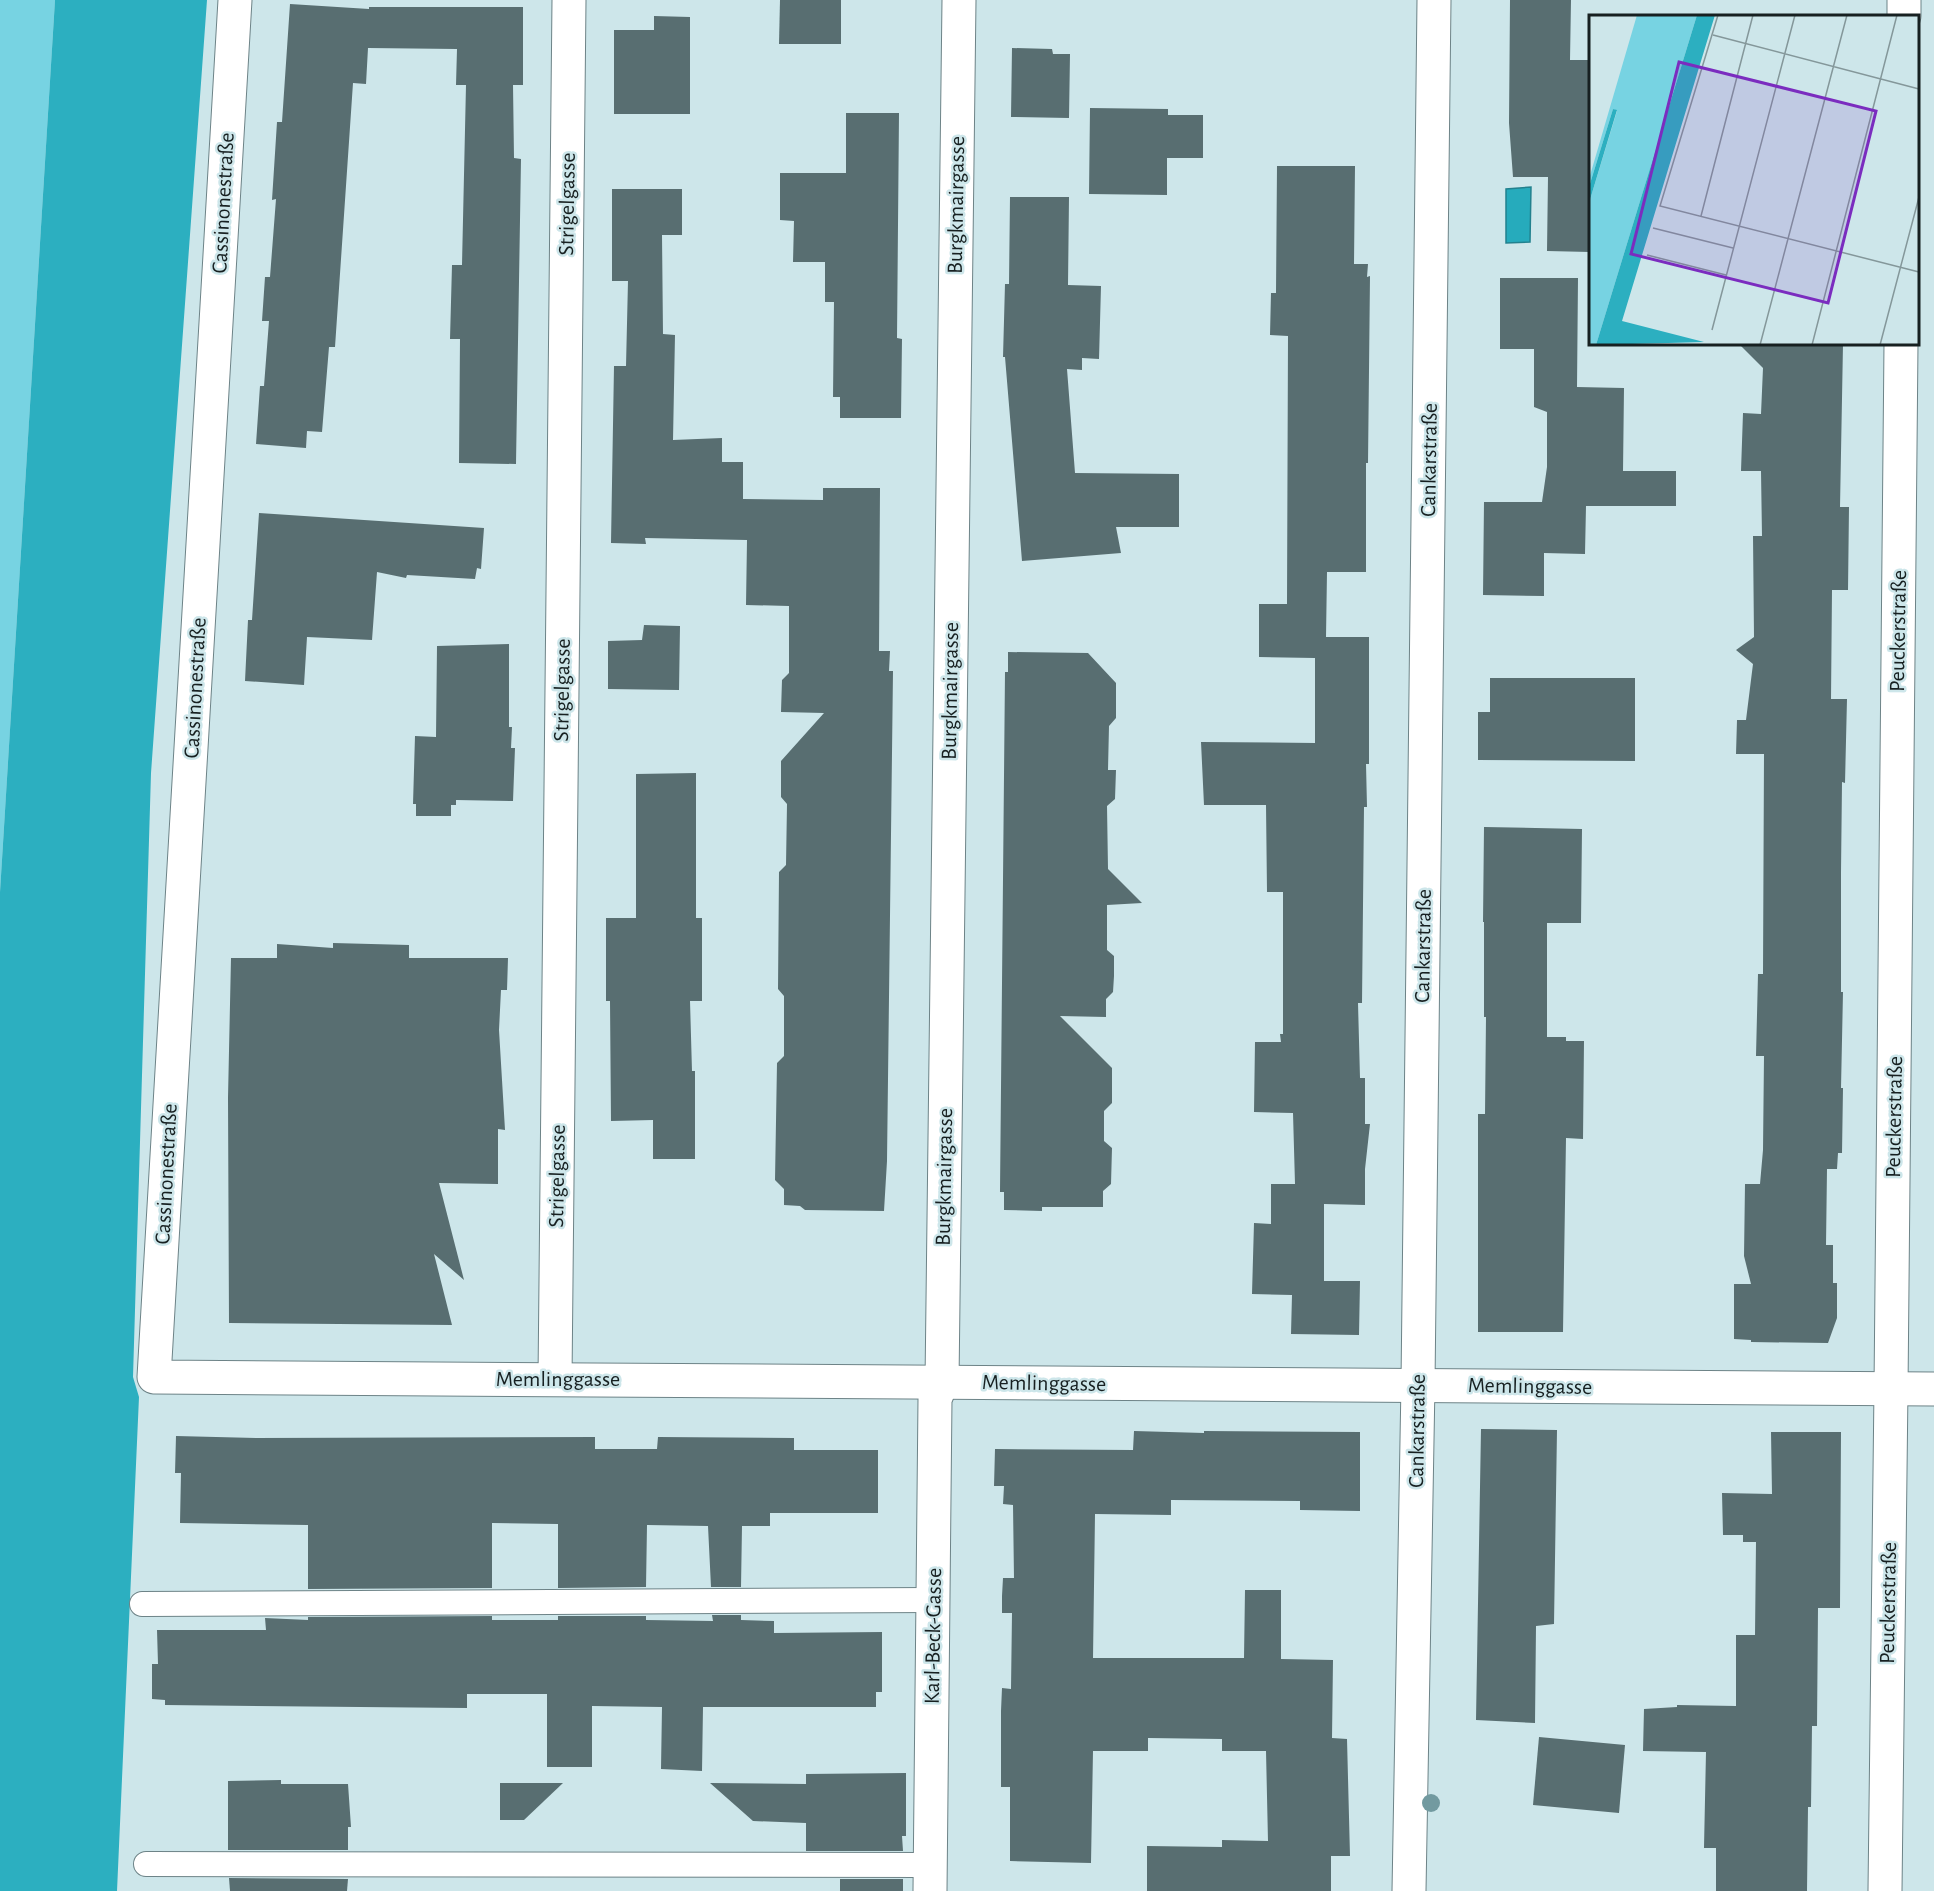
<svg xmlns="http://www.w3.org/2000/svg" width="1934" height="1891" viewBox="0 0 1934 1891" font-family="'Alegreya Sans',sans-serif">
  <rect width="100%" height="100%" fill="#cde6ea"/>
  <polygon fill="#77d3e2" points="0,0 55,0 0,892"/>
  <polygon fill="#2cafc0" points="55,0 207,0 151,773 133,1377 139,1397 117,1891 0,1891 0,892"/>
  <polygon fill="#26abbc" stroke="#22818e" stroke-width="1.5" points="1531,187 1530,242 1506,243 1506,189"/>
  <g fill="#586e71">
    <polygon points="780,0 841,0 841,44 779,44"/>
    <polygon points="1510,0 1571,0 1570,60 1590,60 1590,252 1547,251 1548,177 1513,177 1509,123"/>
    <polygon points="290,4 369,9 369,7 523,7 523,85 513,85 514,158 521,159 516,464 459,463 460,339 450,339 452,265 462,265 466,85 456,85 457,49 368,48 366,84 353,83 335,347 329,347 322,432 307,431 306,448 256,444 260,386 264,386 269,321 262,321 265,277 270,277 276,199 272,200 277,122 282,122"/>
    <polygon points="654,16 690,17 690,114 614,114 614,30 654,30"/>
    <polygon points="1012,48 1052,49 1053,54 1070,54 1069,118 1011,117"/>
    <polygon points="1090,108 1168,109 1168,115 1203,115 1203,158 1167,158 1167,195 1089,194"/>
    <polygon points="846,113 899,113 897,338 902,339 901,418 840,418 840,397 833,397 834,302 825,302 825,262 793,262 794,221 780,220 780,173 846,173"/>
    <polygon points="1277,166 1355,166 1354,264 1368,264 1367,277 1370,276 1368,463 1366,463 1366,572 1327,572 1326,637 1369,637 1369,764 1366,764 1367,807 1364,807 1362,1003 1358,1003 1360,1078 1365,1078 1365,1124 1370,1124 1365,1169 1365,1205 1324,1204 1324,1281 1360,1281 1359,1335 1291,1334 1292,1295 1252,1294 1254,1223 1271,1224 1271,1184 1295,1184 1293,1113 1254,1112 1255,1042 1281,1042 1280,1034 1283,1034 1283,892 1267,892 1266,805 1204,805 1201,742 1315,743 1315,658 1259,657 1259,604 1287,604 1288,336 1270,335 1271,293 1276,293"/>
    <polygon points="612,189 682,189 682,235 662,235 663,334 675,335 673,440 722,438 722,462 743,462 743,499 823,500 823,488 880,488 879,651 890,651 889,671 893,671 887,1161 884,1211 805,1210 800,1206 784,1205 784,1189 775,1180 777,1063 784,1056 784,996 778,989 779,872 786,865 787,804 781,797 781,761 824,713 781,712 782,680 789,673 789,606 746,605 747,540 645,538 646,544 611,543 614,366 626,366 628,281 612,281"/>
    <polygon points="1010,197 1069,197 1068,285 1101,286 1099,359 1082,358 1082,370 1067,369 1075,473 1179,474 1179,527 1116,527 1121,553 1022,561 1005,357 1003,357 1005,284 1009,284"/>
    <polygon points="1500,278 1578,278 1577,387 1624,388 1623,471 1676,471 1676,506 1586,506 1585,554 1544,553 1544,596 1483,595 1484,502 1542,502 1547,467 1547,412 1534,407 1534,349 1500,349"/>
    <polygon points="1739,344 1843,344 1840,507 1849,507 1848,590 1832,590 1831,699 1847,699 1845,783 1842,782 1841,872 1841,992 1843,992 1841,1088 1843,1088 1842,1153 1838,1153 1837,1169 1827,1169 1826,1245 1833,1245 1833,1283 1837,1283 1837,1318 1828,1343 1751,1342 1751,1340 1734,1339 1734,1284 1751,1284 1744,1256 1745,1184 1760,1184 1763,1150 1764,1056 1756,1056 1758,974 1763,974 1764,754 1736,754 1737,720 1746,720 1753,664 1736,650 1754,637 1753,536 1762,536 1761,471 1741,471 1743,413 1761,414 1763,368"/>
    <polygon points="259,513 484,528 481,569 477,568 475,579 407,575 406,578 377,572 372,640 307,637 304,685 245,681 248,620 252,620"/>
    <polygon points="644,625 680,626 679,690 608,689 608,641 642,640"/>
    <polygon points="509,644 509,727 512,727 511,748 515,748 513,801 456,800 456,805 451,805 451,816 416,816 416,804 413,804 415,736 436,737 437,646"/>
    <polygon points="1008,652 1088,653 1116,683 1116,718 1109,726 1108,770 1116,770 1115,799 1107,806 1108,869 1142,903 1107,905 1107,950 1114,956 1114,976 1113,992 1106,999 1106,1017 1060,1016 1112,1068 1112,1103 1104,1111 1104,1141 1112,1148 1111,1184 1103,1191 1103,1207 1042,1207 1042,1211 1004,1210 1004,1192 1000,1192 1005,672 1008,672"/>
    <polygon points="1490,678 1635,678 1635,761 1478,760 1478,712 1490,712"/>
    <polygon points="696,773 696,918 702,918 702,1001 690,1001 692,1071 695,1071 695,1159 653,1159 653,1120 611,1121 610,1001 606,1001 606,918 636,918 636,774"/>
    <polygon points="1484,827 1582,829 1581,923 1547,923 1547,1037 1566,1037 1566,1041 1584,1041 1583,1139 1566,1138 1563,1332 1478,1332 1478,1114 1485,1114 1486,1017 1484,1017 1484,922 1483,922"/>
    <polygon points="333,943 409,945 409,958 508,958 507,990 501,990 499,1030 505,1130 498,1129 498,1184 439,1183 464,1280 434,1254 452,1325 229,1323 228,1098 231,958 277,958 277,944 333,948"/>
    <polygon points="1481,1429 1557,1430 1554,1624 1536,1626 1535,1723 1476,1720"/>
    <polygon points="1134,1431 1204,1433 1204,1431 1360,1432 1360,1511 1300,1510 1300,1501 1171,1500 1171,1515 1095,1514 1093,1658 1244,1658 1245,1590 1281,1590 1281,1659 1333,1660 1332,1738 1347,1739 1350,1856 1331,1856 1331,1891 1147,1891 1147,1846 1222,1847 1222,1840 1268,1841 1266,1751 1222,1751 1222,1739 1148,1738 1148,1751 1093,1751 1091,1863 1010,1861 1010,1787 1001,1787 1001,1711 1002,1688 1011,1689 1012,1613 1002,1613 1002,1596 1003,1578 1014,1578 1013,1505 1003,1504 1004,1486 994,1486 995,1449 1133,1450"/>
    <polygon points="1771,1432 1841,1432 1840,1608 1818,1608 1817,1726 1812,1726 1811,1807 1808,1807 1807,1891 1716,1891 1716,1848 1704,1848 1706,1752 1643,1751 1644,1709 1677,1707 1677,1705 1736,1706 1736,1635 1755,1635 1756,1542 1743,1542 1743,1535 1723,1535 1722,1493 1772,1494"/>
    <polygon points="176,1436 256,1438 595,1437 595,1449 657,1449 658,1437 794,1438 794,1450 878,1450 878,1513 770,1513 770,1526 742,1526 741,1587 711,1587 708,1526 647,1525 646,1587 558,1588 558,1524 492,1523 492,1588 308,1589 308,1525 180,1523 181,1473 175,1473"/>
    <polygon points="712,1615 741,1615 741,1620 774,1621 774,1633 882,1632 882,1692 876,1692 876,1707 703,1707 702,1771 661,1769 662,1707 592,1706 592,1767 547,1767 547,1694 467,1694 467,1708 165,1705 165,1700 152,1699 152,1664 158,1664 157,1630 266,1630 265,1618 308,1620 308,1617 492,1616 492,1620 558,1620 558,1616 646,1616 646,1620 713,1621"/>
    <polygon points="1539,1737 1625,1745 1619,1813 1533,1805"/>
    <polygon points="906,1773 906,1836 902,1836 903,1851 806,1851 806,1823 753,1821 710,1783 806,1784 806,1774"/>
    <polygon points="281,1780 281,1784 348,1784 351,1827 348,1827 348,1850 228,1850 228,1781"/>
    <polygon points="500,1783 563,1783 524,1820 500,1820"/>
    <polygon points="229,1878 348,1879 347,1891 230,1891"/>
    <rect x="840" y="1879" width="63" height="12"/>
  </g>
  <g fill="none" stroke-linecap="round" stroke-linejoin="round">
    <g stroke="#6d8387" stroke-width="26">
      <g id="lane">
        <polyline points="142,1604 933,1600"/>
        <polyline points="146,1864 930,1865"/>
      </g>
    </g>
    <g stroke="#6d8387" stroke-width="35">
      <g id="street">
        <polyline points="235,0 154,1377 1934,1389"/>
        <polyline points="1904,16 1904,0"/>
        <polyline points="555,1379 569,0"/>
        <polyline points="930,1891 935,1399 942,1382 959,0"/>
        <polyline points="1409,1891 1418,1384 1434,0"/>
        <polyline points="1885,1891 1891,1389 1901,344"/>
      </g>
    </g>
    <use href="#lane" stroke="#fff" stroke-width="24"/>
    <use href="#street" stroke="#fff" stroke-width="33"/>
  </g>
  <circle fill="#729aa0" cx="1431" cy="1803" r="9"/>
  <g text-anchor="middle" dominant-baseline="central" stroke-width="5" stroke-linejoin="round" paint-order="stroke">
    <g font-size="22" fill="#172021" stroke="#cde6ea">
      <text transform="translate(223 203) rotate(-87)">Cassinonestraße</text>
      <text transform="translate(567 204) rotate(-89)">Strigelgasse</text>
      <text transform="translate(956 205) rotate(-89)">Burgkmairgasse</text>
      <text transform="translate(1429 460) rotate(-89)">Cankarstraße</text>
      <text transform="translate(1898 631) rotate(-89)">Peuckerstraße</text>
      <text transform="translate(195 688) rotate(-87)">Cassinonestraße</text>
      <text transform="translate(562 690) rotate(-89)">Strigelgasse</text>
      <text transform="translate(950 691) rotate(-89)">Burgkmairgasse</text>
      <text transform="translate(1423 946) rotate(-89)">Cankarstraße</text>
      <text transform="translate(1894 1117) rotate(-89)">Peuckerstraße</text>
      <text transform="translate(166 1174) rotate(-87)">Cassinonestraße</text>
      <text transform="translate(557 1176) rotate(-89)">Strigelgasse</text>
      <text transform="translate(944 1177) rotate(-89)">Burgkmairgasse</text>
      <text x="558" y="1379">Memlinggasse</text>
      <text transform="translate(1044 1383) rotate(1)">Memlinggasse</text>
      <text transform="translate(1530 1386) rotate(1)">Memlinggasse</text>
      <text transform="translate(1417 1431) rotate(-89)">Cankarstraße</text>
      <text transform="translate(1888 1603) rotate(-89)">Peuckerstraße</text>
      <text transform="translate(933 1636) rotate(-89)">Karl-Beck-Gasse</text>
    </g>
  </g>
  <g transform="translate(1589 15)">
    <rect width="330" height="330" fill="#cde6ea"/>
    <path d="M48,0H108L7,330H0V188L28,96L24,94L0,172V164Z" fill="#77d3e2"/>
    <path d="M108,0H126L33,306L115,327L7,330ZM24,94L28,95L0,188V172Z" fill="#2cafc0"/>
    <path fill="none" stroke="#84979a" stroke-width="1.5" d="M129,0L71,191L330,257M124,20L330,74M112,201L164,0M64,213L144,233M58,240L137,260M123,315L206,0M171,330L258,0M223,330L308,0M291,330L330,182"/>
    <path fill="#7b2cbf" fill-opacity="0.15" stroke="#7b2cbf" stroke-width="3" d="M90,47L287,96L239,288L42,239Z"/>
    <rect width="330" height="330" fill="none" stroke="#172021" stroke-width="3"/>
  </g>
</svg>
